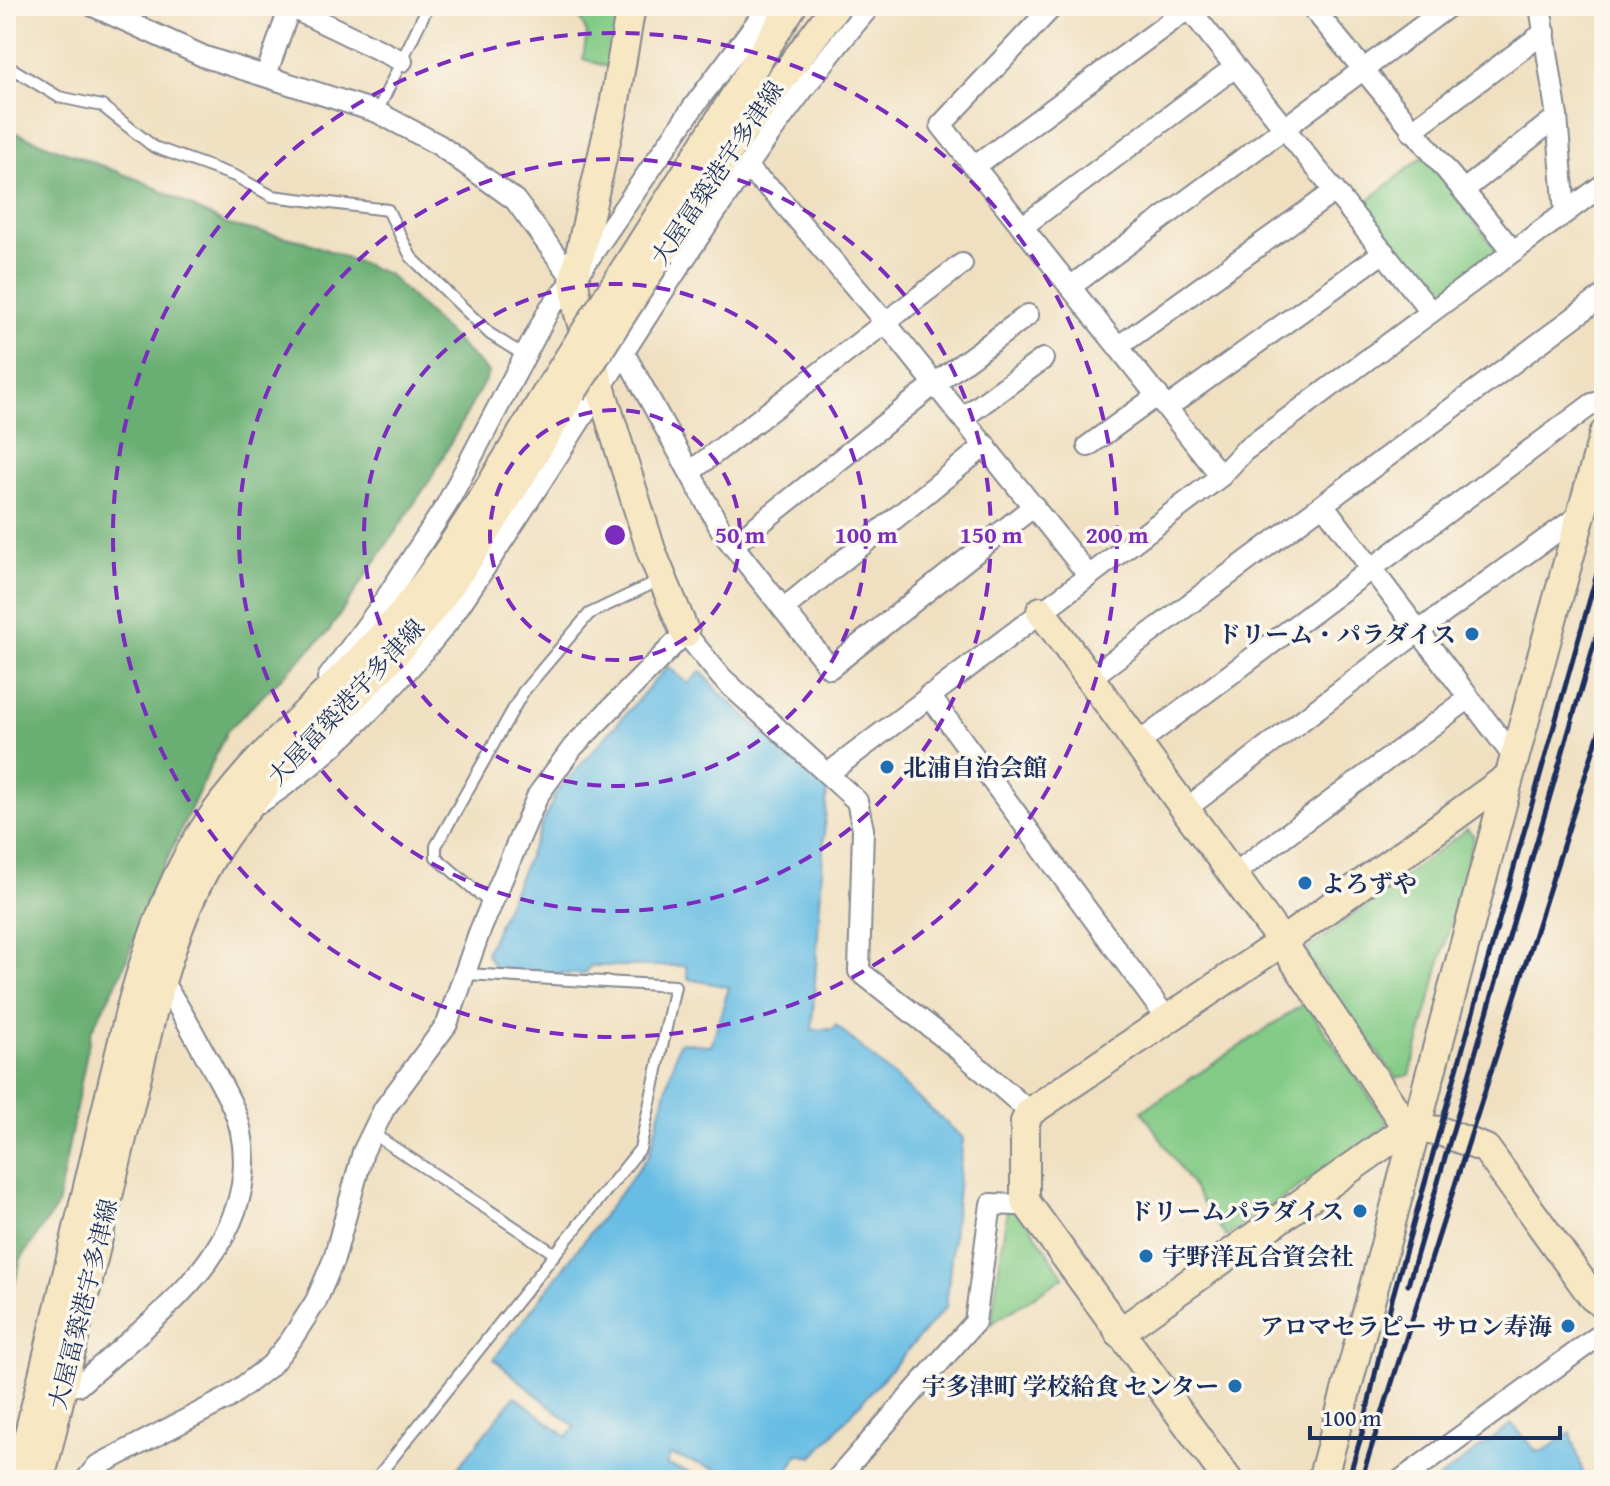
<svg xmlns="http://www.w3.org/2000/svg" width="1610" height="1486" viewBox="0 0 1610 1486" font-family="'Gentium Book Plus','Noto Serif JP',serif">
  <rect width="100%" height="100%" fill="#fbf7ec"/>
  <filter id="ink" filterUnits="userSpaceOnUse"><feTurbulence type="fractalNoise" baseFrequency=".0125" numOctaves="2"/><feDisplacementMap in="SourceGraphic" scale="16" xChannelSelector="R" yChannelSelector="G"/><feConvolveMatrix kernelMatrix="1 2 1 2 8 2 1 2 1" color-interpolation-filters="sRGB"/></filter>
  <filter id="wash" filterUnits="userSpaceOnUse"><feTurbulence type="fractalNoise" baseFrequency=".006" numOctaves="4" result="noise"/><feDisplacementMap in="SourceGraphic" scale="32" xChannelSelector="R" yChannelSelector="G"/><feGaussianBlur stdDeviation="1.8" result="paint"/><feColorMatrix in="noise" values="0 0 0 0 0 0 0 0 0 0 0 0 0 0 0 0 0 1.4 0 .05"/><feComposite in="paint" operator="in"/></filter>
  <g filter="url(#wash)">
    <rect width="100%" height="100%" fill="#f0e0c1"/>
    <g fill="#82ca85" stroke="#4e7c72" stroke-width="2">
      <polygon points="574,6 622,6 611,68 583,59 587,33"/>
      <polygon points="1424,156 1498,252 1438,298 1365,203"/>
      <polygon points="1467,829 1474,836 1410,1075 1396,1078 1307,957 1308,949"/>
      <polygon points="1305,1003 1389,1125 1226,1237 1142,1111"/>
      <polygon points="1007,1210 1020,1211 1064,1277 991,1324"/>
    </g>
    <polygon fill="#69ae72" stroke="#426e68" stroke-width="2" points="6,129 144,182 228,225 304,241 388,274 489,373 432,477 328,632 227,731 147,903 122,972 91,1031 57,1206 21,1259 6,1317"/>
    <g fill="#68bde4" stroke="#4276a1" stroke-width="2">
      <polygon points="668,666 688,684 701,671 719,692 827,789 812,1030 834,1029 836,1025 963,1138 946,1307 813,1457 797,1454 784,1480 751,1480 670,1455 667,1465 713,1480 448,1480 515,1396 567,1437 575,1427 494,1359 649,1155 678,1045 682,1042 711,1046 729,987 688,979 686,966 590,966 585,974 505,973 496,970 486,953 556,793"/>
      <polygon points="1512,1424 1537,1452 1545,1450 1571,1433 1585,1480 1437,1480"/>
    </g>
  </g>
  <g filter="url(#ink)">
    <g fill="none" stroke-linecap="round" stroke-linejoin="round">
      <g stroke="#868890" stroke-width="14">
        <g id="lane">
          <polyline points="6,65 59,97 102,106 154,147 235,176 272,196 388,210 411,257 490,334 525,356"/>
          <polyline points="377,112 428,6"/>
          <polyline points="491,904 436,857 436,846 523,692 589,614 660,580"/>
          <polyline points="372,1133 555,1254 640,1149 675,986 466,974"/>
          <polyline points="375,1480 555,1254"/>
        </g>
      </g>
      <g stroke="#868890" stroke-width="24">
        <g id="street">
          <polyline points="93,6 205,57 377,112 439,145 515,200 574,280"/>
          <polyline points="288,6 402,61"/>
          <polyline points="1053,6 941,125 1221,476"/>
          <polyline points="1187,6 1431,312"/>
          <polyline points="1311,6 1513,251"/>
          <polyline points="1540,6 1557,117 1565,213"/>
          <polyline points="266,75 290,7"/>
          <polyline points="1411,131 1545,32"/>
          <polyline points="974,167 1189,8"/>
          <polyline points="747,169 774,192 886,323 1089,576"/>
          <polyline points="1464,190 1557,117"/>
          <polyline points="1022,227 1235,67"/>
          <polyline points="1070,287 1449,6"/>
          <polyline points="1119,346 1335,191"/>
          <polyline points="623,351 723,533 830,668 1034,506"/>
          <polyline points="1168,407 1384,252"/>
          <polyline points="964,417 1043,359"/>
          <polyline points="1088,446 1158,395"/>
          <polyline points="690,472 962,264"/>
          <polyline points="1325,507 1513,756"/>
          <polyline points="733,545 936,383 1028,315"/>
          <polyline points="783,609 986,445"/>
          <polyline points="328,678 381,606 447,504 550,308 574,280 694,106 769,6"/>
          <polyline points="1090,678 1604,295"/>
          <polyline points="929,695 1168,1020"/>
          <polyline points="1137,744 1592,404 1604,401"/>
          <polyline points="830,772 1221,476 1244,451 1604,184"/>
          <path d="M261,802C333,755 394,689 448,622C589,418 709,196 870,6"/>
          <polyline points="1183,811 1419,631 1581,514"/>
          <polyline points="1231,876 1468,699"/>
          <path d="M63,1386L79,1385C152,1319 264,1245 241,1132C236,1108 222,1086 211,1065C195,1037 181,1007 161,981"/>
          <polyline points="86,1480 97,1466 228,1398 271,1365 291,1340 316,1301 334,1259 363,1152 384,1109 447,1024 479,933 538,795 573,747 685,633 722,678 857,801 863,829 859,971 953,1045 1030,1112"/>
          <polyline points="836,1480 975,1322 991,1204 1016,1205 1025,1201"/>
          <polyline points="1401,1480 1604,1332"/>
        </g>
      </g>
      <g stroke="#868890" stroke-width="32">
        <g id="secondary">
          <polyline points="631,6 614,106 574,280 578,310 600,386 652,553 685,633"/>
          <polyline points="643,241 792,6"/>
          <polyline points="661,253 730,148 836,6"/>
          <polyline points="1041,611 1282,942 1407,1128"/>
          <polyline points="1119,1333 1407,1128 1440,1131 1486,1149 1593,1297 1604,1305"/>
          <path d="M18,1480L130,1011C147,951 166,891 199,837C253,751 338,691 402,613C461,542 506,458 555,380"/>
          <path d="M40,1480L151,1017C167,959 185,898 218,847C273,762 359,701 422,622C479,551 524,469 572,392"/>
          <polyline points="1228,1480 1025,1201 1025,1122 1030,1112 1282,942 1507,778"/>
          <path d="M1322,1480C1417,1131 1505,781 1604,434"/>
        </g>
      </g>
      <use href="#lane" stroke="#fff" stroke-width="10"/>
      <use href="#street" stroke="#fff" stroke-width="20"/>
      <use href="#secondary" stroke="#f7e8c3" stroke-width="28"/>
      <g stroke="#1b2f5e" stroke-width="5">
        <polyline points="1408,1285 1604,610"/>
        <polyline points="1360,1441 1392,1299 1604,549"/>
        <polyline points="1348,1480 1363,1430"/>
        <polyline points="1361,1480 1604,717"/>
      </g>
      <g stroke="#868890" stroke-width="32" stroke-linecap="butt">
        <g id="secondary-bridge">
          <polyline points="555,380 643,241"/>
          <polyline points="572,392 661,253"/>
        </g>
      </g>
      <use href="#secondary-bridge" stroke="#f7e8c3" stroke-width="28"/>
    </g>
  </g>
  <g fill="none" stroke="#7b2cbf" stroke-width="4" stroke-dasharray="14 10">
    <circle cx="615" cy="535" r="125"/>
    <circle cx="615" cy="535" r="251"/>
    <circle cx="615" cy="535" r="376"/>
    <circle cx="615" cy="535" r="502"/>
  </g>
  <g fill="#1f6fb2" stroke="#fbf7ec" stroke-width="3">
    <circle cx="1472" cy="634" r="8"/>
    <circle cx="887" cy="767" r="8"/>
    <circle cx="1305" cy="883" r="8"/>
    <circle cx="1360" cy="1211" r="8"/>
    <circle cx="1146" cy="1256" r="8"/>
    <circle cx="1568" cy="1326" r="8"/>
    <circle cx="1235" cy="1386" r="8"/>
  </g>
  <g text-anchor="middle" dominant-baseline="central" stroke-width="7" stroke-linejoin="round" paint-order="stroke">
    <g font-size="24" fill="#1b2f5e" stroke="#fbf7ec">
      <text transform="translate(717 173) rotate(-56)">大屋冨築港宇多津線</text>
      <text transform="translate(346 702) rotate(-47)">大屋冨築港宇多津線</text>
      <text transform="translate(83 1304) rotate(-76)">大屋冨築港宇多津線</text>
    </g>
    <g font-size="24" font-weight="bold" fill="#1b2f5e" stroke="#fbf7ec" text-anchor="end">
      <text x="1456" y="634">ドリーム・パラダイス</text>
      <text x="903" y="767" text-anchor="start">北浦自治会館</text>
      <text x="1321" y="883" text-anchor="start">よろずや</text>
      <text x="1344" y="1211">ドリームパラダイス</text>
      <text x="1162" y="1256" text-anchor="start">宇野洋瓦合資会社</text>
      <text x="1552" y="1326">アロマセラピー サロン寿海</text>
      <text x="1219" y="1386">宇多津町 学校給食 センター</text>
    </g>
  </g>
  <circle cx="615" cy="535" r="12" fill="#7b2cbf" stroke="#fbf7ec" stroke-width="4"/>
  <g font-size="24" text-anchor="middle" font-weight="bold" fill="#7b2cbf" stroke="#fbf7ec" stroke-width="7" stroke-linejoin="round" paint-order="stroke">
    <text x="740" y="543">50 m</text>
    <text x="866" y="543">100 m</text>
    <text x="991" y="543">150 m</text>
    <text x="1117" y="543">200 m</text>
  </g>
  <rect width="1610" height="1486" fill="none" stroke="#fbf7ec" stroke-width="32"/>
  <path d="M1310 1426v12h250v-12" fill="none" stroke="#1b2f5e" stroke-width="4"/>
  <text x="1322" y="1426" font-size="24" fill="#1b2f5e" stroke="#fbf7ec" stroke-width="6" paint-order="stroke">100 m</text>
</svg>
